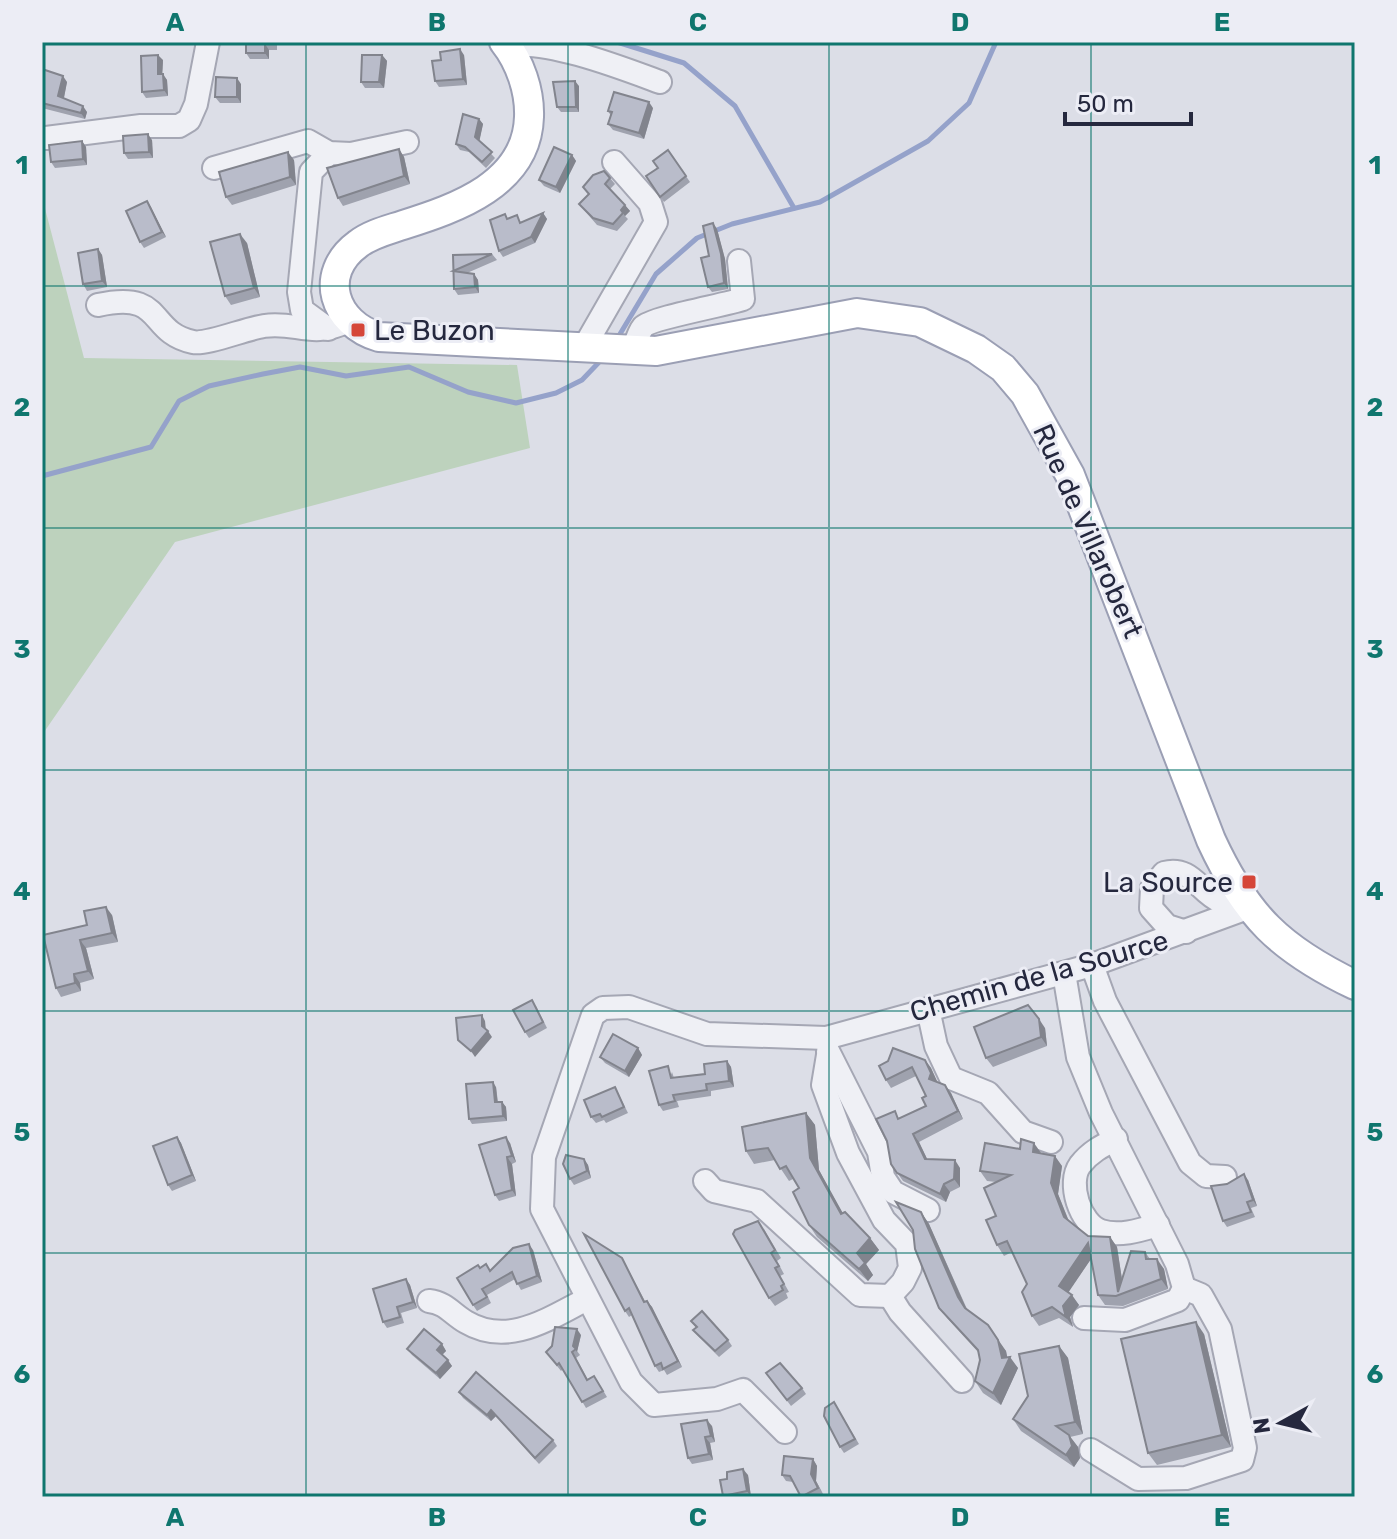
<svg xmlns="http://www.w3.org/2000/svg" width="1397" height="1539" viewBox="0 0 1397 1539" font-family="Rubik,sans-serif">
  <rect width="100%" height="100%" fill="#dcdee7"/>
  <polygon fill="#bdd2bd" points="42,197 84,358 517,365 530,448 175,542 42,735"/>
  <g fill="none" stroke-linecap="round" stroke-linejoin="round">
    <g stroke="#95a2ca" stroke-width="5">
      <polyline points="617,42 684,63 735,106 794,208"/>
      <polyline points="617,339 656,274 697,238 732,224 820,202 928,141 969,103 996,42"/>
      <polyline points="42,476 151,447 179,401 209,386 263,374 300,367 346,376 409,367 468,392 516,403 556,393 582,380 604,357"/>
    </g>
    <g stroke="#a5a7b4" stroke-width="26">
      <g id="minor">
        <path d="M508,46C545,38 622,68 660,82"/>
        <polyline points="46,138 141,126 179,126 189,120 196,104 208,42"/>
        <polyline points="214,168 308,141 329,153 351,154 407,142"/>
        <path d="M98,305C166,290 146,332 193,342C206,345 245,329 264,326C297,321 311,339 348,321"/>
        <polyline points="328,329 302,310 299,292 311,172 329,153"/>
        <polyline points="583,349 656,222 650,203 614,162"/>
        <path d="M633,351C635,345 638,333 643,327C651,318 725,305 743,299L739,261"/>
        <path d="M1186,932L1167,926L1151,908L1152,888L1164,873C1192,866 1199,892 1220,901C1229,906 1242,907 1252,907"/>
        <polyline points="1092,965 1105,1001 1190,1163 1206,1176 1225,1177"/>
        <polyline points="1064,973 1078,1057 1101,1113 1177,1264 1184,1288 1178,1300 1125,1320 1084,1318"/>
        <polyline points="928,1009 936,1046 951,1078 988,1093 1023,1132 1051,1142"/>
        <polyline points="828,1051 879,1152 883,1177 893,1192 928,1210"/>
        <path d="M1116,1139C1102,1146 1090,1152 1080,1165C1067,1183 1080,1224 1101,1231C1119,1237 1141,1230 1158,1225"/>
        <polyline points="705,1181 714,1191 757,1201 860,1295 890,1296 903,1282 910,1268 907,1244 884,1220 848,1153 823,1085 828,1055"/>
        <polyline points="890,1296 900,1312 962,1381"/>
        <path d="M429,1301C446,1303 452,1314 466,1322C508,1347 548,1319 587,1299"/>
        <polyline points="785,1432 743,1390 717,1399 654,1405 631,1382 542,1209 544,1157 593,1015 603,1008 629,1007 707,1034 826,1038 1092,965 1250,907"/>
        <polyline points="1091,1450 1138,1479 1186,1478 1242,1460 1245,1448 1220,1329 1201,1295 1184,1288"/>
      </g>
    </g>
    <g stroke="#9b9fb4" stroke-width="32">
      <path id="major" d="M504,42C520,62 530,91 529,117C527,184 457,208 403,225C388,230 371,234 358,244C317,274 334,324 379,337L656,351L857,313L920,322L976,349L1003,368L1025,394L1070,475L1211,840C1246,916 1280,949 1355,985"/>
    </g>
    <use href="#minor" stroke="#eff0f5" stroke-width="22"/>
    <use href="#major" stroke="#fff" stroke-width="28"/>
  </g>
  <g fill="#9fa2ae">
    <polygon points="233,42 277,42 277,50 269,50 269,59 250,59 246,53 246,44 234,44"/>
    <polygon points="382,55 387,61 384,88 365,88 361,82"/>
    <polygon points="464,55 467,85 439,87 435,81"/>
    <polygon points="163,60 162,74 167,80 168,96 146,98 142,92"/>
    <polygon points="42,69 67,82 64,98 87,112 85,119 42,108"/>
    <polygon points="241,84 241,103 220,103 215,97"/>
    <polygon points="579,86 579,112 561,112 557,107"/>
    <polygon points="653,108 644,139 613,130 608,124 611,116 608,111"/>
    <polygon points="479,119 483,124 479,141 495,158 486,168 469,152 460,150 456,144"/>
    <polygon points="152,140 153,158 128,159 124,153"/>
    <polygon points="82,141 86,147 87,165 55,168 51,162"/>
    <polygon points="399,149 404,157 410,184 343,206 338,198"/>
    <polygon points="668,150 690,182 664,202 646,176 658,168"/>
    <polygon points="572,155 576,161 560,193 544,186 539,180"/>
    <polygon points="294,160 296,185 232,205 226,197"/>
    <polygon points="610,178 615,184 610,189 630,211 625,216 628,219 617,231 597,225 579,204"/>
    <polygon points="147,201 166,237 144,248 140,242"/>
    <polygon points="543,213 547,219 535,243 503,257 499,251 505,214 508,219 522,222"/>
    <polygon points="713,223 717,229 725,259 728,289 712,292 708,287 709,256"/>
    <polygon points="247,243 260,297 231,305 225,296"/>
    <polygon points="98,249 102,255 107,287 87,291 83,284"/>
    <polygon points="492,254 497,260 467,273 474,274 478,280 479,293 458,295 454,289 453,255"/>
    <polygon points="112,915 118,942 86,948 94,979 80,983 81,991 61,997 56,988 87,925"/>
    <polygon points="536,1006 547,1028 529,1038 525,1032"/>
    <polygon points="1045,1028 1047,1046 993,1067 986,1058"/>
    <polygon points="638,1048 642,1055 629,1077 605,1063 600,1057"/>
    <polygon points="925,1060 931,1068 937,1082 951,1093 963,1119 919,1142 927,1159 960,1168 960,1187 950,1192 946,1202 903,1181 891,1164 900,1118 926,1106 926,1096 916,1076 891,1088 886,1080"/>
    <polygon points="727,1061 731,1067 734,1087 711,1091 711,1096 677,1101 679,1107 663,1111 659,1105 672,1072 674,1078 705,1074"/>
    <polygon points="496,1087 498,1102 502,1102 506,1107 507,1121 472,1124 469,1119"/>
    <polygon points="615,1087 628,1113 606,1123 604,1120 596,1123 591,1117"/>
    <polygon points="806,1113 815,1125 819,1170 842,1213 870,1238 879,1250 866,1264 873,1275 868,1281 817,1237 809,1225 799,1188 793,1179 789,1181 775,1160 754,1164 746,1151"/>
    <polygon points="177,1137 181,1143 196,1181 172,1191 168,1185"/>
    <polygon points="510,1143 516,1162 512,1164 516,1196 499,1201 495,1195"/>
    <polygon points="1041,1153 1062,1166 1058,1194 1069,1221 1088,1236 1110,1237 1117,1247 1122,1279 1145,1252 1150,1259 1164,1269 1168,1289 1123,1306 1105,1305 1098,1295 1091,1259 1068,1292 1079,1305 1070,1317 1073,1327 1059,1318 1039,1326 1032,1316 1027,1284 1012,1252 1004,1256 997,1245 996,1182 987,1181 980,1171"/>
    <polygon points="584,1159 588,1165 591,1178 574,1185 570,1179"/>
    <polygon points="1248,1180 1257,1206 1251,1208 1255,1217 1227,1227 1223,1221 1227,1184"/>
    <polygon points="921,1212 929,1224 967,1309 1006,1351 1007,1357 1018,1368 1001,1405 983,1393 975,1381 980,1360 979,1353 948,1319 939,1308"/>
    <polygon points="764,1229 781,1258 777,1261 784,1274 780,1276 789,1292 786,1293 788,1298 775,1306 769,1298"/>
    <polygon points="533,1250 542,1282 521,1290 515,1279 487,1295 491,1303 477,1311 473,1305 480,1268 490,1271"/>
    <polygon points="622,1258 645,1301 647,1301 652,1307 682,1367 667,1375 664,1370 659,1372 655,1366 632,1315 629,1317 625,1311"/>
    <polygon points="406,1279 410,1285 417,1308 401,1313 404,1323 387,1328 383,1322"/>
    <polygon points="691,1321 728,1340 732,1346 719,1357 698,1336 693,1330 696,1328"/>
    <polygon points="1204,1334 1231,1447 1157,1465 1148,1453"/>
    <polygon points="581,1335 577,1351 580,1355 576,1358 588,1380 598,1382 607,1397 586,1408 563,1369 561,1371 546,1352"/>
    <polygon points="442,1344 446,1351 442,1355 452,1366 440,1379 412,1355 407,1349"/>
    <polygon points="1059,1346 1068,1358 1083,1434 1070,1437 1078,1447 1080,1458 1074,1467 1021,1431 1013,1419"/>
    <polygon points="766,1373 802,1388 806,1394 791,1406"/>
    <polygon points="459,1392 553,1440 557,1446 539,1464 496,1416 491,1421 463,1398"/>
    <polygon points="834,1402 859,1444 844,1453 840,1447"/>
    <polygon points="712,1426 715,1442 710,1443 713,1460 692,1464 688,1458"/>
    <polygon points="813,1459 817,1466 816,1481 823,1494 817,1497 801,1497 793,1482 786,1481 782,1475"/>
    <polygon points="748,1475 751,1497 723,1497 723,1496"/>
  </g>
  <g fill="#82848d">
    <polygon points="265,44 269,50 269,59 265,53"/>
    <polygon points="460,49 464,55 467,85 463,79"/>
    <polygon points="158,55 163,60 162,80 158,74"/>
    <polygon points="382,55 387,61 384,88 379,82"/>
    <polygon points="163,74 167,80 168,96 164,90"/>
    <polygon points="63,76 67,82 63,102 58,96"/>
    <polygon points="237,78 241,84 241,103 237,97"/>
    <polygon points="575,81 579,86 579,112 576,107"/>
    <polygon points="649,102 653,108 644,139 639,133"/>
    <polygon points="83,106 87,112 85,119 81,113"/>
    <polygon points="479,119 483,124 479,143 475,137"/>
    <polygon points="148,134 152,140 153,158 149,152"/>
    <polygon points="82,141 86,147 87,165 83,159"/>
    <polygon points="399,149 404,157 410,184 404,176"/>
    <polygon points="288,152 294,160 296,185 290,177"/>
    <polygon points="572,155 576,161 560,193 556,187"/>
    <polygon points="147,201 151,207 166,237 162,232"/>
    <polygon points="625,205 630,211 625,216 621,210"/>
    <polygon points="543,213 547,219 535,243 531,237"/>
    <polygon points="713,223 717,229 725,259 728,289 724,283"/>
    <polygon points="240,234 247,243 260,297 254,288"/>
    <polygon points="98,249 102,255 107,287 102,281"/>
    <polygon points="474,274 478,280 479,293 475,287"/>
    <polygon points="106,907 112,915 118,942 112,933"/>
    <polygon points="80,940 86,948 94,979 88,971"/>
    <polygon points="74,974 80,983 81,991 75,983"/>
    <polygon points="482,1015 485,1021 486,1031 482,1026"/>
    <polygon points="1039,1019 1045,1028 1047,1046 1041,1037"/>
    <polygon points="488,1031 492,1037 475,1057 471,1051"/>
    <polygon points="638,1048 642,1055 629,1077 625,1071"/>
    <polygon points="925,1060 931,1068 937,1081 935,1087 929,1079"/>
    <polygon points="727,1061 731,1067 734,1087 729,1081"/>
    <polygon points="493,1082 496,1087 498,1107 495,1102"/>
    <polygon points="945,1085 951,1093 963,1119 958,1111"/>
    <polygon points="502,1102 506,1107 507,1121 503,1116"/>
    <polygon points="806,1113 815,1125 819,1170 850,1226 841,1214 810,1158"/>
    <polygon points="913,1134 919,1142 931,1167 925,1159"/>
    <polygon points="177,1137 181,1143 196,1181 192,1175"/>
    <polygon points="506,1137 510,1143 516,1162 512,1156"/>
    <polygon points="1034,1143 1041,1153 1033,1152"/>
    <polygon points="1055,1156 1062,1166 1058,1194 1071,1227 1064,1217 1051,1183"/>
    <polygon points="507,1157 512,1164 516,1196 512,1190"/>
    <polygon points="584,1159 588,1165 591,1178 587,1171"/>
    <polygon points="955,1160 960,1168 960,1187 954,1179"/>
    <polygon points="1244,1174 1248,1180 1257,1206 1253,1200"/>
    <polygon points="944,1184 950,1192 946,1202 940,1194"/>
    <polygon points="921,1212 929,1224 966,1308 973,1319 958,1297"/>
    <polygon points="1110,1237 1117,1247 1124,1293 1118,1292"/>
    <polygon points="870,1238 879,1250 866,1264 873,1275 868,1281 859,1269 857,1253"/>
    <polygon points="1088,1243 1095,1253 1066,1296 1059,1286"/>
    <polygon points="529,1244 533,1250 542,1282 537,1276"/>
    <polygon points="1157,1259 1164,1269 1168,1289 1161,1279"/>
    <polygon points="406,1279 410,1285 417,1308 413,1302"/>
    <polygon points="1072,1295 1079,1305 1070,1317 1073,1327 1066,1317 1063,1306"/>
    <polygon points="647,1301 652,1307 682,1367 678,1361"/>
    <polygon points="1196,1322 1204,1334 1231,1447 1222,1435"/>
    <polygon points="988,1325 1006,1351 1008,1361 1010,1357 1018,1368 1001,1405 993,1393 1002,1358"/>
    <polygon points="577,1329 581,1335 577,1352 573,1346"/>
    <polygon points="442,1344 446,1351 441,1356 437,1350"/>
    <polygon points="1059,1346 1068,1358 1083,1434 1075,1422"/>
    <polygon points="448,1360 452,1366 440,1379 436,1373"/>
    <polygon points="491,1410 496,1416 491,1421 487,1415"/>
    <polygon points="707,1420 712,1426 715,1442 711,1436"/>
    <polygon points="1069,1435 1078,1447 1080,1458 1074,1467 1066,1455"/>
    <polygon points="705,1437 710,1443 713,1460 709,1454"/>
    <polygon points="813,1459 817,1466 816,1481 823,1494 811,1474"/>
    <polygon points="743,1469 748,1475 751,1497 747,1491"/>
  </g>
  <g fill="#b9bcca" stroke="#82848d" stroke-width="2">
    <polygon points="246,42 273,42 273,44 265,44 265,53 246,53"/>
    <polygon points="460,49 463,79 435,81 432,61 441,60 440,52"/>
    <polygon points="158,55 158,74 163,74 164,90 142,92 141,56"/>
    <polygon points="362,55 382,55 379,82 361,82"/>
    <polygon points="42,69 63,76 58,96 83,106 81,113 42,103"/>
    <polygon points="216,77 237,78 237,97 215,97"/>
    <polygon points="575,81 576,107 557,107 553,82"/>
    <polygon points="614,92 649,102 639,133 608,124 612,112 608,111"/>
    <polygon points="463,114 479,119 475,137 492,152 482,162 465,147 456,144"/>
    <polygon points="148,134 149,152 124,153 123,136"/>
    <polygon points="82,141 83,159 51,162 49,145"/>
    <polygon points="554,147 572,155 556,187 539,180"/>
    <polygon points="399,149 404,176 338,198 327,168"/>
    <polygon points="668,150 686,176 660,197 646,176 658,168 653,161"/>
    <polygon points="288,152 290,177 226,197 219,172"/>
    <polygon points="604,171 610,178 605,184 625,205 621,210 623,213 613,224 593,218 579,204 589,194 583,187 593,175"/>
    <polygon points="147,201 162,232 140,242 126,211"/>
    <polygon points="543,213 531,237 499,251 490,220 505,214 507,219 517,215 520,223"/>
    <polygon points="713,223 721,254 724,283 708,287 701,258 709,256 703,226"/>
    <polygon points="240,234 254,288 225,296 210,242"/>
    <polygon points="98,249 102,281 83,284 78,253"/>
    <polygon points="492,254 453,271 474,274 475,287 454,289 453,255"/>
    <polygon points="106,907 112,933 80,940 88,971 74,974 75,983 56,988 43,935 87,925 84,911"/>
    <polygon points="532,1000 543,1022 525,1032 513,1010"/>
    <polygon points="1028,1005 1039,1019 1041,1037 986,1058 974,1027"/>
    <polygon points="482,1015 482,1026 488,1031 471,1051 458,1040 456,1018"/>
    <polygon points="613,1034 638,1048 625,1071 600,1057"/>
    <polygon points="893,1048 925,1060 931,1073 929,1079 945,1085 958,1111 913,1134 925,1159 955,1160 954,1179 944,1184 940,1194 897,1173 891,1164 887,1141 876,1119 895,1111 898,1119 926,1106 922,1098 926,1096 912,1067 886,1080 879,1066 888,1061"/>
    <polygon points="727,1061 729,1081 706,1084 707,1090 673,1095 675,1101 659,1105 649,1071 668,1066 671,1078 705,1074 704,1064"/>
    <polygon points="493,1082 495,1102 502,1102 503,1116 469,1119 466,1084"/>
    <polygon points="615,1087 624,1107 602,1117 600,1114 591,1117 584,1100"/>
    <polygon points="806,1113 810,1158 841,1214 845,1212 870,1238 857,1253 865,1263 859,1269 809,1225 793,1192 799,1188 786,1166 780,1169 768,1148 746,1151 742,1127"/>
    <polygon points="177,1137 192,1175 168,1185 153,1146"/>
    <polygon points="506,1137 512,1156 507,1157 512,1190 495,1195 479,1145"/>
    <polygon points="1021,1139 1034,1143 1033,1152 1055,1156 1051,1183 1064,1217 1088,1236 1110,1237 1118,1292 1131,1251 1145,1252 1146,1259 1157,1259 1161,1279 1116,1296 1098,1295 1088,1243 1059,1286 1072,1295 1063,1306 1066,1317 1052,1307 1032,1316 1022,1292 1027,1284 1007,1241 997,1245 986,1220 996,1216 984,1188 1011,1175 980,1171 985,1143 1020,1149"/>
    <polygon points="566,1155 584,1159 587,1171 570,1179 563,1164"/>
    <polygon points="1244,1174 1253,1200 1247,1202 1251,1212 1223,1221 1211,1186 1227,1184"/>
    <polygon points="896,1202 921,1212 958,1297 965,1308 988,1325 998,1340 1002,1358 1010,1357 993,1393 975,1381 980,1360 978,1350 939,1308 915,1249 913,1230"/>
    <polygon points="758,1221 775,1250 771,1253 779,1266 775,1268 784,1284 781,1286 783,1290 769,1298 733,1234 735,1230"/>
    <polygon points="584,1234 622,1258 644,1302 647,1301 678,1361 663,1369 661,1363 655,1366 629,1308 625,1311"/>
    <polygon points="529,1244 537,1276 517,1284 512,1272 482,1289 487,1297 473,1305 457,1278 478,1265 480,1268 486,1264 490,1271 513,1248"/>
    <polygon points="406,1279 413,1302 397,1307 400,1317 383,1322 373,1289"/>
    <polygon points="702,1311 728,1340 715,1351 693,1330 697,1327 691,1321"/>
    <polygon points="1196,1322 1222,1435 1148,1453 1121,1339"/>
    <polygon points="555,1327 577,1329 573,1346 576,1349 572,1352 587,1380 594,1376 603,1391 582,1402 559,1363 557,1365 546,1352 552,1346"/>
    <polygon points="424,1329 442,1344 437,1350 448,1360 436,1373 407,1349"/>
    <polygon points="1059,1346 1075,1422 1056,1426 1069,1435 1072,1446 1066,1455 1013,1419 1028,1396 1019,1354"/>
    <polygon points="780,1363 802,1388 787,1400 766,1373"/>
    <polygon points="476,1372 553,1440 535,1458 491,1410 487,1415 459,1392"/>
    <polygon points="834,1402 855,1439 840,1447 824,1416 825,1408"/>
    <polygon points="707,1420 711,1436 705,1437 709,1454 688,1458 681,1424"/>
    <polygon points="784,1456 813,1459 811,1474 818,1488 801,1497 790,1476 782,1475"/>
    <polygon points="743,1469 747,1491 723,1496 720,1480 727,1479 727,1472"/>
  </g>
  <path fill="none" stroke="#0f766e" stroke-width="2" stroke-opacity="0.55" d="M306,42V1497M568,42V1497M829,42V1497M1091,42V1497M42,286H1355M42,528H1355M42,770H1355M42,1011H1355M42,1253H1355"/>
  <g fill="#d54639" stroke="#ecedf5" stroke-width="3">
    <rect x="350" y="322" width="16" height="16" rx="4"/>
    <rect x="1241" y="874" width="16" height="16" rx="4"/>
  </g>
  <g text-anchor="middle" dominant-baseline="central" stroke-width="6" stroke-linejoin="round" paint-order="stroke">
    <g font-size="28" fill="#25283e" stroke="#ecedf5" text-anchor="start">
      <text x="374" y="330">Le Buzon</text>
      <text x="1233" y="882" text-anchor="end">La Source</text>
    </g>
    <g font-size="28" fill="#25283e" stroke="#ecedf5">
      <text transform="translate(1088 531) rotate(66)">Rue de Villarobert</text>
      <text transform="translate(1039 976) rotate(-16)">Chemin de la Source</text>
    </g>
  </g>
  <rect width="1397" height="1539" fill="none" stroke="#ecedf5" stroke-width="88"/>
  <g transform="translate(1281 1423) rotate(262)" stroke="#ecedf5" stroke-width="6" paint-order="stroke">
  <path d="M0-6L14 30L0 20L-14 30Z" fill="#25283e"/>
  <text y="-12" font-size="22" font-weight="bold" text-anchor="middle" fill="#25283e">N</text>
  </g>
  <path d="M1065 112v12h126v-12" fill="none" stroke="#25283e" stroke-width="4"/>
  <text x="1077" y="112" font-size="24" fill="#25283e" stroke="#ecedf5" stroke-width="6" paint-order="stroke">50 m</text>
  <rect x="44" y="44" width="1309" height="1451" fill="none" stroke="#0f766e" stroke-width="3"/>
  <g font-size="26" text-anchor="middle" font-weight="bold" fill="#0f766e">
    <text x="175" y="31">A</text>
    <text x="437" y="31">B</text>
    <text x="698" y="31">C</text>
    <text x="960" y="31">D</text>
    <text x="1222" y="31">E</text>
    <text x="22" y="174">1</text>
    <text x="1375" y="174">1</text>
    <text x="22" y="416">2</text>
    <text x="1375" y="416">2</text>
    <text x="22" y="658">3</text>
    <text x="1375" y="658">3</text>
    <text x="22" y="900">4</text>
    <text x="1375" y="900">4</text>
    <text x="22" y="1141">5</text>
    <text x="1375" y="1141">5</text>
    <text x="22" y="1383">6</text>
    <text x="1375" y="1383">6</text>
    <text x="175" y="1526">A</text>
    <text x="437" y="1526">B</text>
    <text x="698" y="1526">C</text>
    <text x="960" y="1526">D</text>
    <text x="1222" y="1526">E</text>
  </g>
</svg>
